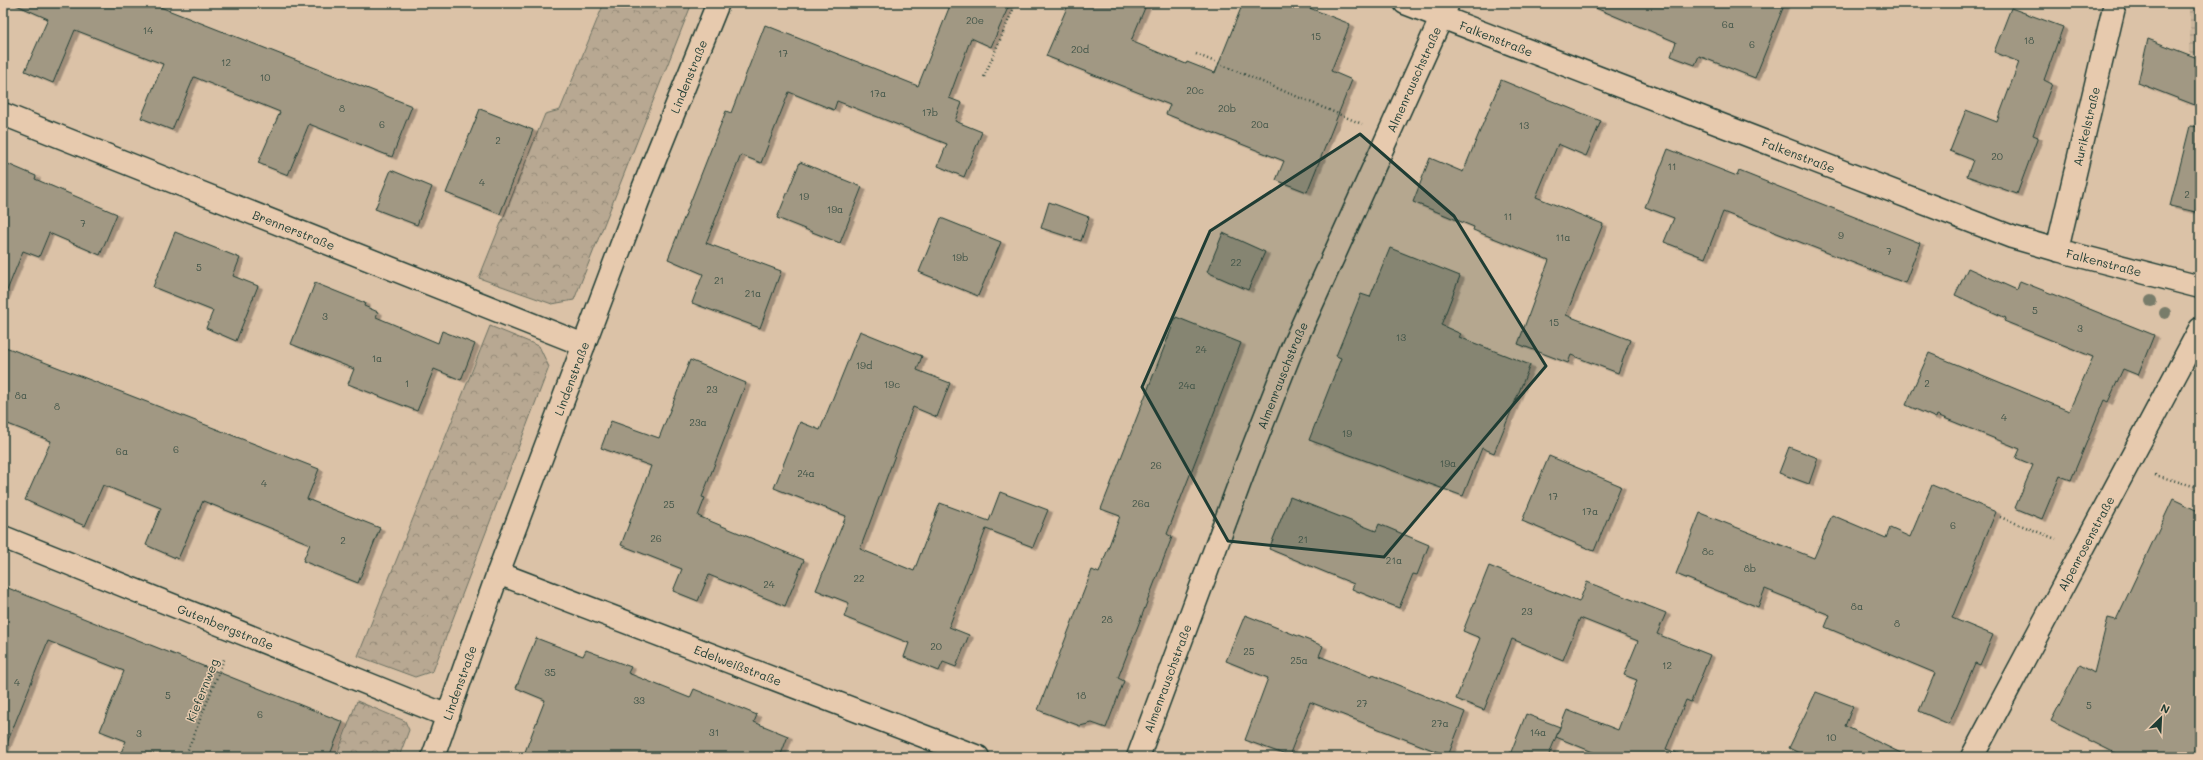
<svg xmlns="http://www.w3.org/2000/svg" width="2203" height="760" viewBox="0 0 2203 760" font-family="Mali,sans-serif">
  <defs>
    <pattern id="industrial-grid" width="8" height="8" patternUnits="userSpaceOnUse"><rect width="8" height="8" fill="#cab59c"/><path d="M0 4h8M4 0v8" fill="none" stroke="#a39480"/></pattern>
    <pattern id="forest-crowns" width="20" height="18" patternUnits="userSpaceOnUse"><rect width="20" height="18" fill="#b8a892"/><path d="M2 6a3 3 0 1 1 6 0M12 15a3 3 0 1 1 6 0" fill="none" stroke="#958a78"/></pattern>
    <filter id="shadow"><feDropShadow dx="4.5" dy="2.5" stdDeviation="0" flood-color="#0004"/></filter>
  </defs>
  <rect width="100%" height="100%" fill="#dbc2a7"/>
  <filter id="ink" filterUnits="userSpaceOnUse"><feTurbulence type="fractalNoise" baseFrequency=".025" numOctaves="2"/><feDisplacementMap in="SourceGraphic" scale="8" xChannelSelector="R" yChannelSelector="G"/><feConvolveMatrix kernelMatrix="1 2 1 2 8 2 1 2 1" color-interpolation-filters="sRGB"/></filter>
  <g filter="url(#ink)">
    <polygon fill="url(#industrial-grid)" points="2190,3 2200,3 2200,58 2190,54"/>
    <g fill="url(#forest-crowns)" stroke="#6c7263">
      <polygon points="604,3 692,3 574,300 552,304 479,278 545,114 560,110"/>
      <polygon points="490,326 539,346 549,367 433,671 415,677 358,656"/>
      <polygon points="357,701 405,721 409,730 399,757 336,757"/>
    </g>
    <g fill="#a19883" stroke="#1f3d34" filter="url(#shadow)">
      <polygon points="12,3 150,3 412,106 392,157 309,124 288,175 258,163 280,112 194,77 172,130 141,118 163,64 75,30 53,83 25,71 48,19"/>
      <polygon points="951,3 1010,3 991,47 971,38 949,98 962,103 955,121 982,132 964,177 938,166 947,144 837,101 834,110 789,92 761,163 741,155 706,243 781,271 760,328 692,303 703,274 668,259 726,111 731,113 765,25 918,86"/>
      <polygon points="1069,3 1147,3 1131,41 1186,64 1187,62 1215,73 1243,3 1297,3 1350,24 1331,71 1352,80 1307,192 1276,180 1284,161 1166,114 1170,105 1046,56"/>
      <polygon points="1584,3 1785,3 1755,78 1699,56 1695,65 1671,56 1676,42"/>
      <polygon points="2011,8 2063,27 2044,80 2052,84 2033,135 2038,137 2017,194 1967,176 1973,160 1950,151 1966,110 1997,122 2019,62 1994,52"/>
      <polygon points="2148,39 2200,59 2200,107 2138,83"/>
      <polygon points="1501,80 1601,121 1586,156 1558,144 1536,197 1603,224 1566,315 1630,340 1618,373 1571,355 1568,363 1518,344 1549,260 1473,230 1474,227 1413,202 1430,158 1463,172"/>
      <polygon points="480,109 533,130 500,214 446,193"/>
      <polygon points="2190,126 2200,127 2200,213 2170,206"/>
      <polygon points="1668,149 1737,176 1739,171 1920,243 1905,283 1723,212 1705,258 1664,242 1674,218 1645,207"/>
      <polygon points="3,162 36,176 35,179 117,214 100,255 49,233 39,257 23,251 4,298"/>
      <polygon points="800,162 862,187 840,243 777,218"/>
      <polygon points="391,170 432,187 417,225 375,209"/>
      <polygon points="1049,202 1089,217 1081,241 1041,228"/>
      <polygon points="941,218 1001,242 978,296 919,272"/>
      <polygon points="175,232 240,258 233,276 258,286 236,341 206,328 213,311 153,287"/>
      <polygon points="1223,233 1265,252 1248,290 1207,272"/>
      <polygon points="1390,248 1460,276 1441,325 1461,334 1459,337 1530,365 1494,453 1482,448 1463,496 1309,440 1341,358 1336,356 1361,294 1370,297"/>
      <polygon points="1968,268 2017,290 2020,281 2154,335 2138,375 2123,369 2108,402 2104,400 2071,480 2060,476 2042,519 2015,508 2033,465 2016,458 2020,449 1937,415 1936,418 1906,405 1929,353 2069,411 2093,357 2004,321 2006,318 1955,295"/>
      <polygon points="315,283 365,303 364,306 378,312 376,317 438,343 442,331 475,344 461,380 434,369 417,411 348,384 354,369 291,344"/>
      <polygon points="1176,317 1241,343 1167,534 1172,537 1118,678 1124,681 1106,728 1092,723 1080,726 1038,710 1092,570 1099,573 1120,516 1101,509"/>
      <polygon points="860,331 922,356 917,370 950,383 937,417 913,407 860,549 914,571 940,503 989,521 1000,492 1048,510 1033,547 986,529 949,627 969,635 956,667 943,662 939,671 904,657 909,643 844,617 849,603 816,590 846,516 774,488 800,422 820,430"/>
      <polygon points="3,346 319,469 307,499 380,528 358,583 303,561 310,544 203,501 178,559 146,545 161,508 103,485 85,526 25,500 51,441 3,422"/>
      <polygon points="690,360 746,383 702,497 705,498 698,516 804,560 785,606 709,575 698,601 673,591 682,569 621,545 651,466 601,448 611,421 659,438"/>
      <polygon points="1789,447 1818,458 1809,484 1779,473"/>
      <polygon points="1549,456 1621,486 1594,551 1522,521"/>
      <polygon points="1932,485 1996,512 1952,618 1993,635 1980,665 1975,663 1949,724 1919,711 1935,673 1825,627 1830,615 1765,589 1758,607 1676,574 1700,513 1814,558 1832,515 1886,538 1890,528 1910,537"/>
      <polygon points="1290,497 1376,531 1379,524 1429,545 1417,575 1413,574 1399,608 1352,589 1354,584 1269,549"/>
      <polygon points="2173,499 2200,512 2200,757 2123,757 2051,721 2080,665 2094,673 2108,618 2116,620"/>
      <polygon points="1489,566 1579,602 1587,582 1666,613 1657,634 1710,655 1691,702 1686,700 1666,749 1683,755 1683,757 1605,757 1556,737 1567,710 1618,730 1637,680 1624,675 1638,641 1580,618 1563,660 1512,639 1484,710 1456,699 1480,638 1463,631"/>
      <polygon points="3,586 343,722 329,757 119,757 126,741 100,731 124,671 48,641 5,748 3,748"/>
      <polygon points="1245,615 1323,646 1319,656 1372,677 1373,675 1465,712 1448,756 1310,702 1289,756 1245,740 1268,678 1226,661"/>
      <polygon points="536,638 583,656 586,650 631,667 628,673 690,698 694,689 757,715 754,722 788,736 780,757 523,757 545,700 516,688"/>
      <polygon points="1816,692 1853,706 1845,726 1909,757 1807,757 1789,748"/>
      <polygon points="1526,714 1560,727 1548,757 1509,757"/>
    </g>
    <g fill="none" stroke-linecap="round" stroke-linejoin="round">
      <g stroke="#1f3d34" stroke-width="25">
        <g id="minor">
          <path id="s1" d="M1405,3L2012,237L2057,250L2200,287"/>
          <path id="s2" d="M3,114L584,345"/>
          <path id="s3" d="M2057,250L2115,3"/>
          <path id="s4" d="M3,537L448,716"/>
          <path id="s5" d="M498,573L978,757"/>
          <path id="s6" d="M433,757L498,573L638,201L718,3"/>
          <path id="s7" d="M1138,757L1247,463L1293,346L1448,3"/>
          <path id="s8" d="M1972,757L2200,329"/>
        </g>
      </g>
      <g stroke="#1f3d34" stroke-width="2.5" stroke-dasharray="1 3" stroke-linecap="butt">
        <polyline points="1196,54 1362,124"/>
        <polyline points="984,77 1016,3"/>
        <polyline points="2155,475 2200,488"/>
        <polyline points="2000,517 2056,539"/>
        <polyline points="2006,754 2017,757"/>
        <polyline points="185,757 225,657"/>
      </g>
      <use href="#minor" stroke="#e7caae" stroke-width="22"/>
    </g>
    <g fill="#787c6a">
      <circle cx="2151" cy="301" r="6"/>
      <circle cx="2165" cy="313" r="6"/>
    </g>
  </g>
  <path fill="#1f3d34" fill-opacity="0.2" stroke="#1f3d34" stroke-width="3" stroke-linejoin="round" d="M1360,134L1454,216L1546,366L1384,557L1228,541L1142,387L1210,231Z"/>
  <g text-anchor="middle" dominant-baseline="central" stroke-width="3" stroke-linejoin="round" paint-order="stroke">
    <g font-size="10" fill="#405448">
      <text x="975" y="20">20e</text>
      <text x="1728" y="24">6a</text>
      <text x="148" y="30">14</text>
      <text x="1316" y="36">15</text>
      <text x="2029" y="40">18</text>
      <text x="1752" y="44">6</text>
      <text x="1080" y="49">20d</text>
      <text x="783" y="53">17</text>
      <text x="226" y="62">12</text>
      <text x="265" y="77">10</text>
      <text x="1195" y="90">20c</text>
      <text x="878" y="93">17a</text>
      <text x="342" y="108">8</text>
      <text x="1227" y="108">20b</text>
      <text x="930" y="112">17b</text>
      <text x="382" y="124">6</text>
      <text x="1260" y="124">20a</text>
      <text x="1524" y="125">13</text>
      <text x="498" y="140">2</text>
      <text x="1997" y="156">20</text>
      <text x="1672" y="166">11</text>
      <text x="482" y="182">4</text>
      <text x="2187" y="194">2</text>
      <text x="804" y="196">19</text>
      <text x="835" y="209">19a</text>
      <text x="1508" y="216">11</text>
      <text x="83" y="223">7</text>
      <text x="1841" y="235">9</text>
      <text x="1563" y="237">11a</text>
      <text x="1889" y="251">7</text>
      <text x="960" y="257">19b</text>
      <text x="1236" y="262">22</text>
      <text x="199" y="267">5</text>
      <text x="719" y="280">21</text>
      <text x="753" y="293">21a</text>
      <text x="2035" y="310">5</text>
      <text x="325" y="316">3</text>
      <text x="1554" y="322">15</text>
      <text x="2080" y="328">3</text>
      <text x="1401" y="337">13</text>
      <text x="1201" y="349">24</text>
      <text x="377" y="358">1a</text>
      <text x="864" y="365">19d</text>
      <text x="407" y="383">1</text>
      <text x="1927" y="383">2</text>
      <text x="892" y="384">19c</text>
      <text x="1187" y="385">24a</text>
      <text x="712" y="389">23</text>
      <text x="21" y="395">8a</text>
      <text x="57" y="406">8</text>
      <text x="2004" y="417">4</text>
      <text x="698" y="422">23a</text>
      <text x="1347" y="433">19</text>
      <text x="176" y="449">6</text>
      <text x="122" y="451">6a</text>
      <text x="1448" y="463">19a</text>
      <text x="1156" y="465">26</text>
      <text x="806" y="473">24a</text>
      <text x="264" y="483">4</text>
      <text x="1553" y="496">17</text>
      <text x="1141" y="503">26a</text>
      <text x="669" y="504">25</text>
      <text x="1590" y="511">17a</text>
      <text x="1953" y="525">6</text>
      <text x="656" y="538">26</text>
      <text x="1303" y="539">21</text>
      <text x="343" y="540">2</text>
      <text x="1708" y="551">8c</text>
      <text x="1394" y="560">21a</text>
      <text x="1750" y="568">8b</text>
      <text x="859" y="578">22</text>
      <text x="769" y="584">24</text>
      <text x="1857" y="606">8a</text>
      <text x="1527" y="611">23</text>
      <text x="1107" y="619">28</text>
      <text x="1897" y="623">8</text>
      <text x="936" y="646">20</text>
      <text x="1249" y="651">25</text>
      <text x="1299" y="660">25a</text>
      <text x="1667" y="665">12</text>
      <text x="550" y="672">35</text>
      <text x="17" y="682">4</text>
      <text x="168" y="695">5</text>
      <text x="1081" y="695">18</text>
      <text x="639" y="700">33</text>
      <text x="1362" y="703">27</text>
      <text x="2089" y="705">5</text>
      <text x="260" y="714">6</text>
      <text x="1440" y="723">27a</text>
      <text x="714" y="732">31</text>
      <text x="1538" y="732">14a</text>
      <text x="139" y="733">3</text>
      <text x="1831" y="737">10</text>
    </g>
    <g font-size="12" fill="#1f3d34" stroke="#e7caae">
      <text stroke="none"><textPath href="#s1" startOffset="98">Falkenstraße</textPath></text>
      <text stroke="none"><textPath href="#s6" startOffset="727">Lindenstraße</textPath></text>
      <text stroke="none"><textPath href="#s7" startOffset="732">Almenrauschstraße</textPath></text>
      <text stroke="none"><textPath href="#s3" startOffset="127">Aurikelstraße</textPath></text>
      <text stroke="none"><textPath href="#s1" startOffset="422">Falkenstraße</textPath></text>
      <text stroke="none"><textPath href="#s2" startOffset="313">Brennerstraße</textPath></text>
      <text stroke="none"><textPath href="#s1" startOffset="746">Falkenstraße</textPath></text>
      <text stroke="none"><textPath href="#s7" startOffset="408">Almenrauschstraße</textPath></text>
      <text stroke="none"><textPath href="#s6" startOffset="403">Lindenstraße</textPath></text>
      <text stroke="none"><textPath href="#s8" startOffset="242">Alpenrosenstraße</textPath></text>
      <text stroke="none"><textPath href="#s4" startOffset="240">Gutenbergstraße</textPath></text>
      <text stroke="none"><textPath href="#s5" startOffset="257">Edelweißstraße</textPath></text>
      <text stroke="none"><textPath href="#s7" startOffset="84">Almenrauschstraße</textPath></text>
      <text stroke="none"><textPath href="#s6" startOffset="79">Lindenstraße</textPath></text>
      <text transform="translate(202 690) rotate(-68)">Kiefernweg</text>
    </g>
  </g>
  <rect width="2203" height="760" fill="none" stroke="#e7caae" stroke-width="16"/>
  <rect x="8" y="8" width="2187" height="744" fill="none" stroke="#1f3d34" stroke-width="1.5" filter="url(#ink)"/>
  <g transform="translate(2161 718) rotate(24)" stroke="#e7caae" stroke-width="3" paint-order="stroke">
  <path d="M0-3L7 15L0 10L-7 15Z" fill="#1f3d34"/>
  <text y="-6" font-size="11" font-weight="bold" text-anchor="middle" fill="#1f3d34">N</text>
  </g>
</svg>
